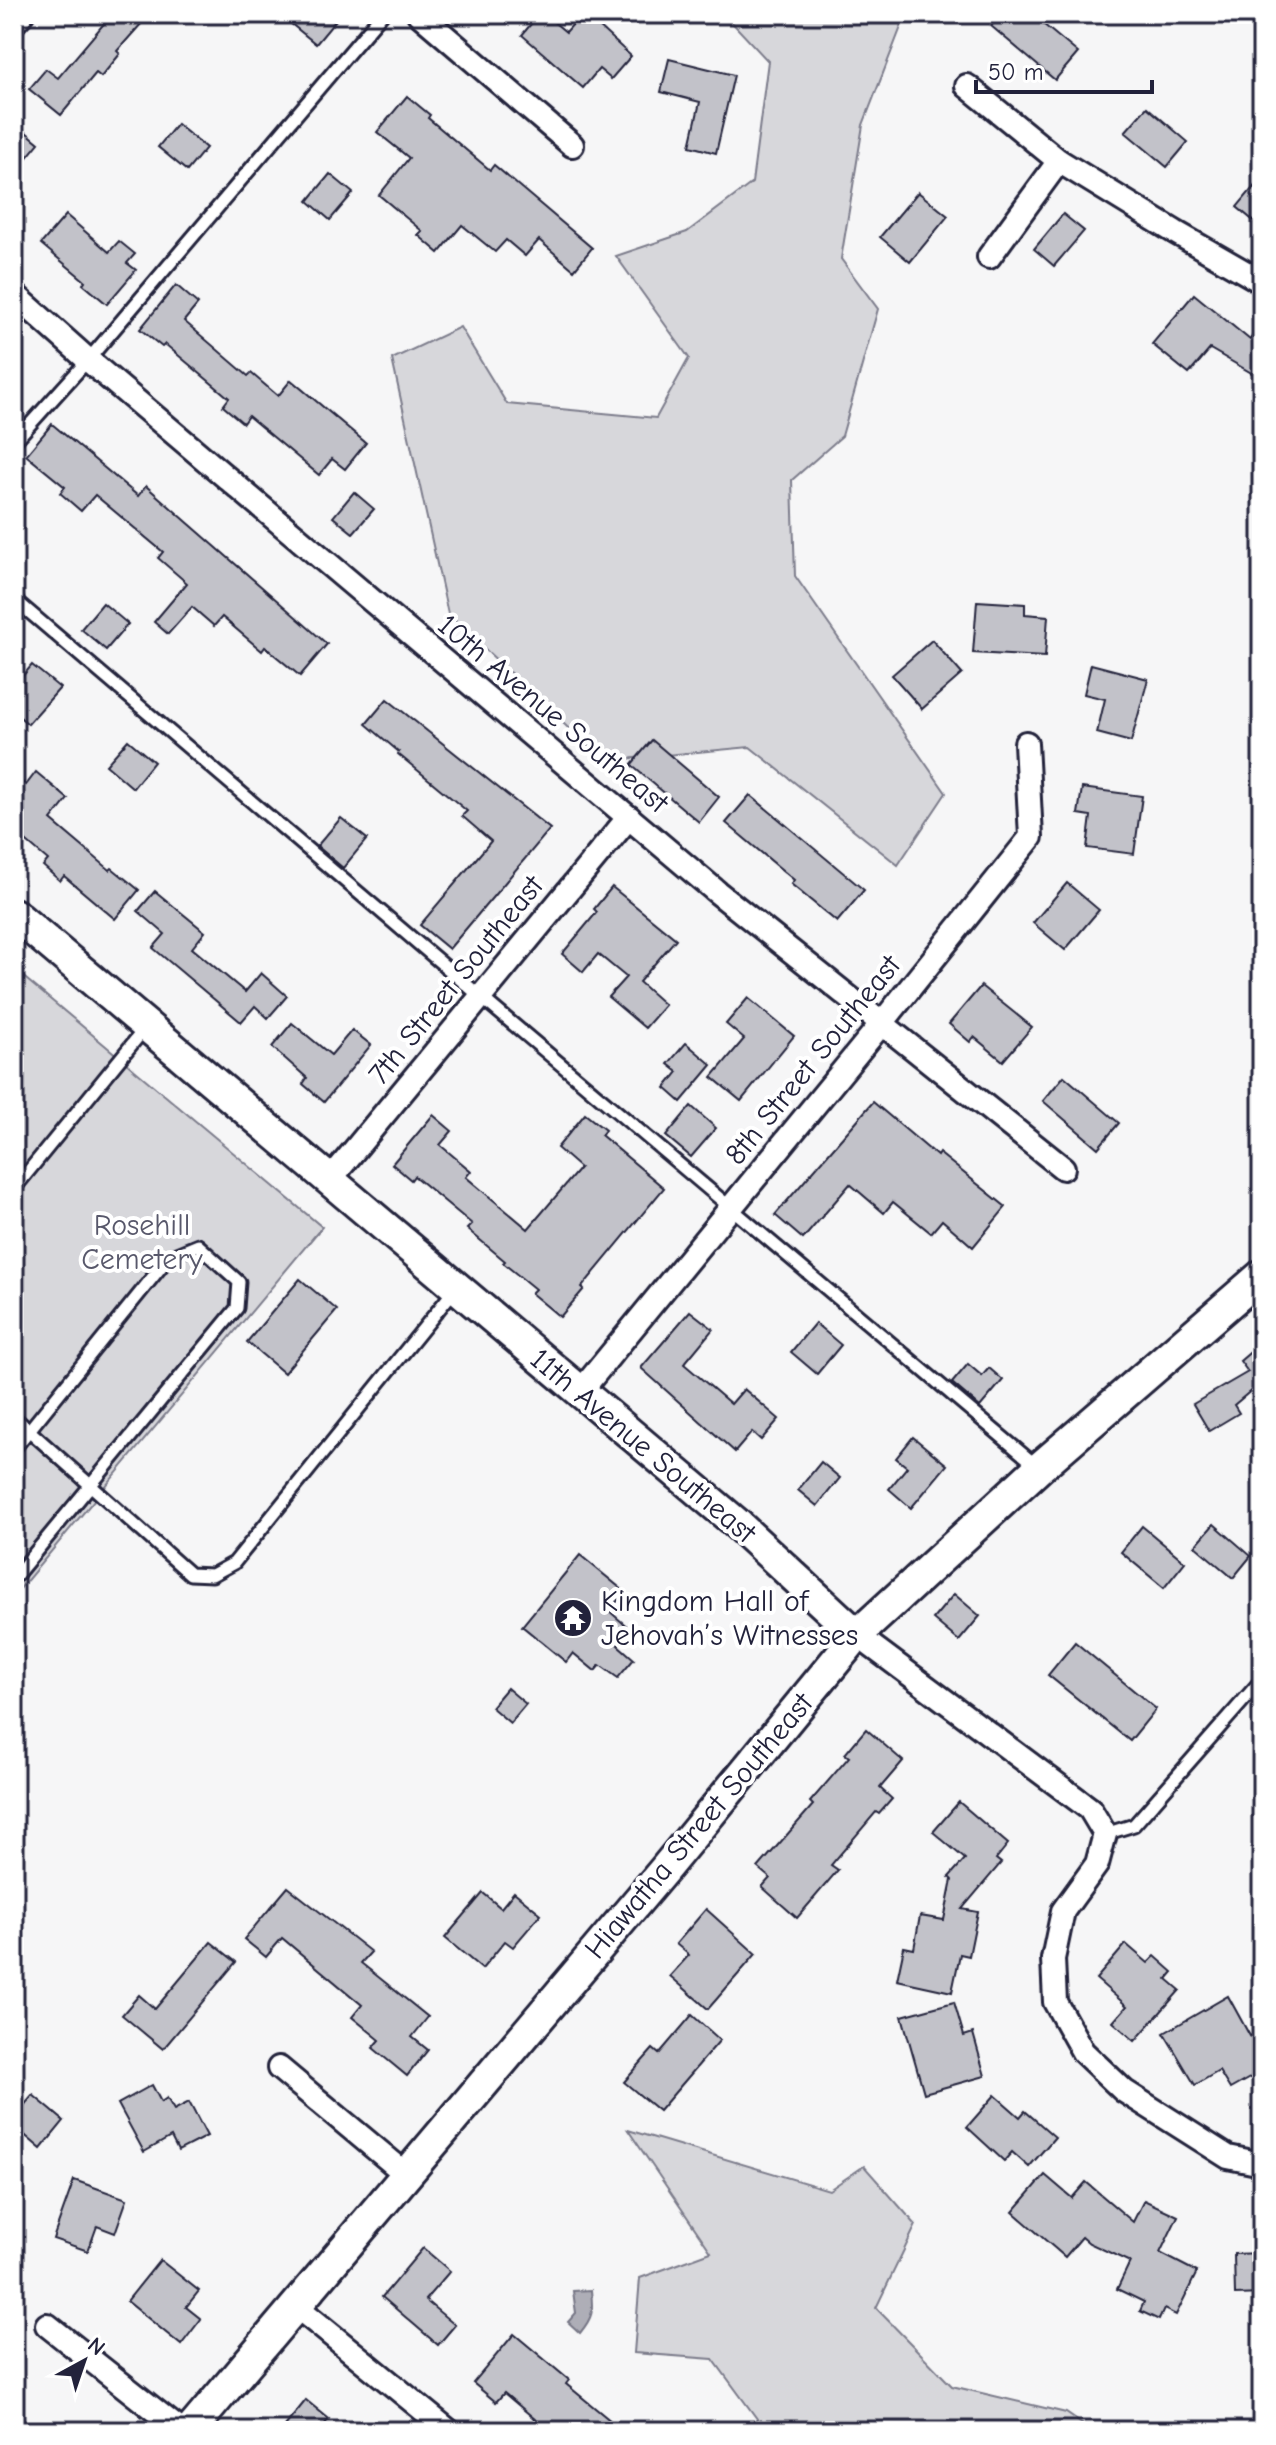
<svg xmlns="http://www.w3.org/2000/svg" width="1276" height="2445" viewBox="0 0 1276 2445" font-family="'Comic Neue',sans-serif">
  <rect width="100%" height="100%" fill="#f6f6f7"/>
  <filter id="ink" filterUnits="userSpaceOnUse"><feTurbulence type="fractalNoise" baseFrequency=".0125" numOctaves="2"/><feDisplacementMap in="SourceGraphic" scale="16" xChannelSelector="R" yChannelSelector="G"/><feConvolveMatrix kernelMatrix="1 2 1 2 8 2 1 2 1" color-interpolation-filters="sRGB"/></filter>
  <g filter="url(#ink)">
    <g fill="#d7d7db" stroke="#7c7c8b" stroke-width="2">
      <polygon points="724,14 906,14 863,125 841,259 878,309 842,436 792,480 795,576 946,793 898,865 750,747 603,761 448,614 392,359 460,327 507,404 656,418 689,358 616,256 687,232 752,183 768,61"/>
      <polygon points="14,969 322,1227 14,1596"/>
      <polygon points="628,2130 829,2190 864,2166 916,2225 876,2308 952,2386 1066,2413 1092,2431 766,2431 713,2359 634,2353 640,2278 711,2252"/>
    </g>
    <path fill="#aeaeb7" stroke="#767685" stroke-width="2" d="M591,2290C593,2311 594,2316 580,2333L568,2322L576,2313L573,2291Z"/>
    <g fill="#c2c2c9" stroke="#22223b" stroke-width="2">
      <polygon points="112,14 150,14 117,51 120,54 101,77 96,73 61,115 29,89 46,69 58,78"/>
      <polygon points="279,14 341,14 316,44"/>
      <polygon points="539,14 544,14 566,32 582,14 585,14 631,56 611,79 599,69 583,88 522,35"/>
      <polygon points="1002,14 1031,14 1078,53 1055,80 991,26"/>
      <polygon points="669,59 734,75 716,153 690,146 700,102 661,92"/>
      <polygon points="407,96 430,115 428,118 490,170 494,165 592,248 574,270 539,240 525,256 506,240 495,252 462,225 439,253 418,235 422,231 379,195 409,158 377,132"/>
      <polygon points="1147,107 1188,142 1167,167 1125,132"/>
      <polygon points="14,122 39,143 14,173"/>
      <polygon points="177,124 206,148 187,171 158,147"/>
      <polygon points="330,174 353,193 330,220 308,201"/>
      <polygon points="1262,177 1262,228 1237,207"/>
      <polygon points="918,192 948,216 910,262 880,237"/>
      <polygon points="1063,214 1084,231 1054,266 1034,249"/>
      <polygon points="66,215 109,252 119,241 135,254 127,263 136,270 107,304 83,284 85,281 41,244"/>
      <polygon points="176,285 198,304 184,321 248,376 251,373 278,396 291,380 366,443 345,469 332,459 319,475 248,416 243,423 223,406 229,398 165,344 162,347 140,329"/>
      <polygon points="1194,294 1250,340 1262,319 1262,379 1210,349 1189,374 1152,344"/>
      <polygon points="52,424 138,496 146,486 327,644 300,676 265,647 262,651 222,617 214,626 192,607 168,634 154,622 187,583 158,558 163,552 95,495 81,511 60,493 65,487 26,455"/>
      <polygon points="354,492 374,509 353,533 333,517"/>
      <polygon points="977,601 1025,604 1025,614 1048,616 1045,657 973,653"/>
      <polygon points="103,603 128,624 106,650 81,629"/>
      <polygon points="932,640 962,674 922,709 892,675"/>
      <polygon points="1091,664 1148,679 1131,742 1097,733 1105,699 1084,694"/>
      <polygon points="32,665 60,688 28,724 14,712 14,686"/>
      <polygon points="387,699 550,829 449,949 420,925 491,841 462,816 467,811 398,754 399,752 366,724"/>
      <polygon points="128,740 154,762 133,788 106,765"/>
      <polygon points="652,740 719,797 699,822 631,765"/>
      <polygon points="36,772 68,799 51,820 110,870 112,868 139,890 115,919 64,876 60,881 43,866 48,860 14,831 14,775 26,785"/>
      <polygon points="1082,788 1142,796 1134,854 1087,848 1091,816 1078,814"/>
      <polygon points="750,795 864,890 837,922 791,884 794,880 726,823"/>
      <polygon points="341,818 367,839 343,868 317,846"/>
      <polygon points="1067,883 1099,910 1065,950 1033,923"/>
      <polygon points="612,887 676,939 639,982 665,1005 645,1028 608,997 626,977 598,954 583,972 562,954 597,912 594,909"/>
      <polygon points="155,891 205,932 192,948 245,992 261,973 287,996 268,1018 255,1006 241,1022 153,948 165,934 138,911"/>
      <polygon points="981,986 1032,1027 1003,1061 974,1037 970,1042 949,1024"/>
      <polygon points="748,998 794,1036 741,1101 712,1077 744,1039 726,1024"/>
      <polygon points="292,1023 331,1055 352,1030 371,1045 324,1102 303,1084 307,1078 272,1047"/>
      <polygon points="686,1043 712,1065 681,1102 665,1088 678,1072 668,1064"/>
      <polygon points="1064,1076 1119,1123 1098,1148 1043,1101"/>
      <polygon points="873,1102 937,1156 939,1153 1006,1207 973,1247 942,1220 931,1233 893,1202 884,1213 850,1184 803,1239 775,1215"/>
      <polygon points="691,1106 716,1128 691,1157 666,1136"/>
      <polygon points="585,1114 605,1130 601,1135 664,1188 582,1287 584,1289 560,1317 531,1293 535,1289 503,1263 505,1261 467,1229 472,1224 414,1176 411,1180 392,1164 433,1115 452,1131 440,1145 471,1171 466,1177 528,1229 580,1168 557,1148"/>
      <polygon points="300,1279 337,1310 284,1373 247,1342"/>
      <polygon points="690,1311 713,1329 684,1364 731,1404 744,1389 779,1419 761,1440 752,1432 735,1452 641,1368"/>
      <polygon points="815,1323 841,1345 817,1374 791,1352"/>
      <polygon points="1262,1342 1262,1388 1259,1384 1234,1405 1239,1413 1209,1431 1193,1404 1248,1372 1240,1361"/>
      <polygon points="968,1364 982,1376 989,1368 1003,1380 980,1407 952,1383"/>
      <polygon points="913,1437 947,1465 911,1508 889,1489 907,1467 896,1458"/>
      <polygon points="821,1462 840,1478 817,1506 798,1490"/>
      <polygon points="1214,1524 1251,1556 1233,1578 1195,1546"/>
      <polygon points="1142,1526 1185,1562 1164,1588 1121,1552"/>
      <polygon points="580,1555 625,1592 609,1611 630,1629 618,1645 634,1659 618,1678 600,1665 595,1671 573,1653 566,1662 522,1626"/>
      <polygon points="954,1594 980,1616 959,1641 933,1619"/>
      <polygon points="1075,1642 1156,1709 1130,1741 1048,1675"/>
      <polygon points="507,1688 526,1704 510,1723 491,1707"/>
      <polygon points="866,1729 903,1761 880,1788 892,1799 879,1814 876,1812 831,1865 838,1870 797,1918 762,1887 770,1878 758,1868 813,1805 810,1802 849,1757 845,1754"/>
      <polygon points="959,1802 1008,1844 996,1859 1001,1863 962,1909 978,1912 969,1956 960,1954 952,1992 897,1980 904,1947 914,1949 920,1916 944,1920 952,1880 949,1877 965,1859 933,1832"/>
      <polygon points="288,1887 371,1952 361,1963 428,2017 412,2037 428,2050 407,2076 373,2048 380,2040 352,2017 362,2005 282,1938 266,1957 244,1939"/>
      <polygon points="514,1892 541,1914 513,1947 505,1941 482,1969 445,1938 483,1893 501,1908"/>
      <polygon points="706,1909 756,1954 708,2009 670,1976 689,1955 676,1944"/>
      <polygon points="211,1942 236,1962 163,2049 122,2015 139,1995 155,2009"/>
      <polygon points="1126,1944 1148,1963 1155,1956 1173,1972 1167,1979 1180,1990 1135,2041 1113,2022 1127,2006 1096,1979"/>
      <polygon points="1228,1996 1250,2036 1262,2029 1262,2071 1230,2089 1219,2071 1195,2085 1164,2033"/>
      <polygon points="954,2002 964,2036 973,2033 985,2076 924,2093 902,2016"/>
      <polygon points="692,2015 720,2040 659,2111 624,2082 653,2049 659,2054"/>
      <polygon points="152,2085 161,2102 167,2098 174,2110 189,2102 207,2136 178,2151 171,2137 144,2152 118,2104"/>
      <polygon points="33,2095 64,2121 41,2149 14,2126 14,2117"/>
      <polygon points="995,2095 1020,2117 1025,2111 1055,2137 1029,2167 1012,2152 1004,2161 967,2127"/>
      <polygon points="1045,2175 1072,2198 1086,2182 1133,2222 1144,2200 1178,2216 1160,2253 1197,2272 1176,2315 1164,2309 1159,2320 1140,2311 1144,2302 1117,2289 1130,2262 1089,2243 1082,2237 1065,2257 1013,2212"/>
      <polygon points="74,2180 127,2199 115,2233 97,2226 88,2251 53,2239"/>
      <polygon points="423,2248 450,2271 425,2300 455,2325 438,2345 382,2297"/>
      <polygon points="1262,2253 1262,2294 1235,2295 1234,2254"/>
      <polygon points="160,2260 199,2291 186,2307 201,2319 181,2345 127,2301"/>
      <polygon points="514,2334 569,2380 566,2384 623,2431 549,2431 504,2393 496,2402 473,2383"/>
      <polygon points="306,2400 329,2419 319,2431 281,2431"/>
    </g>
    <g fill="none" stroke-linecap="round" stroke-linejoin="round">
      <g stroke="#22223b" stroke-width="17">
        <g id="lane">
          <polyline points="14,442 88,360 382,14"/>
          <polyline points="14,599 481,997 1039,1468"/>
          <polyline points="14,1189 146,1027"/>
          <polyline points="14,1417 190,1574 212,1575 234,1563 456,1288"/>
          <polyline points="14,1449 169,1257 198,1245 239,1282 237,1308 14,1578"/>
          <polyline points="1105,1834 1134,1825 1257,1685"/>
        </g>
      </g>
      <g stroke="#22223b" stroke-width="28">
        <g id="street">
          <polyline points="419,14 572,145"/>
          <polyline points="14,23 22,14"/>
          <polyline points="967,86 1059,161 1175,232 1262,282"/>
          <polyline points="989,257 1059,161"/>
          <polyline points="14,294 88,360 319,556 717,892 1063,1168"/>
          <polyline points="329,1181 629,817"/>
          <polyline points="580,1392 882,1023 1031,837 1026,743"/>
          <polyline points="857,1635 1090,1809 1105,1834 1097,1864 1063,1911 1053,1959 1055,2002 1083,2052 1124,2091 1228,2157 1262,2164"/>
          <polyline points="279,2068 407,2175"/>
          <polyline points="296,2306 449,2431"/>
          <polyline points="47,2325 181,2431"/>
        </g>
      </g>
      <g stroke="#22223b" stroke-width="36">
        <g id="secondary">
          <polyline points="14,914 735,1522 857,1635"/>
          <polyline points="190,2431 664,1870 857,1635 1039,1468 1262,1275"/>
        </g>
      </g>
      <use href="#lane" stroke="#fff" stroke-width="11"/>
      <use href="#street" stroke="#fff" stroke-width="22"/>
      <use href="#secondary" stroke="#fff" stroke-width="30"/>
    </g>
  </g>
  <defs>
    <g id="temple-disc" transform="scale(2)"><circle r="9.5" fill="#22223b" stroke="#fff"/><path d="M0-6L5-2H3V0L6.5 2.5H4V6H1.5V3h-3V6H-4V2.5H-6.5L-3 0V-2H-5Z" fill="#fff"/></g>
  </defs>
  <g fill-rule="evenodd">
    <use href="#temple-disc" x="573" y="1618"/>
  </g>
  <g text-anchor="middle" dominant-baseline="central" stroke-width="8" stroke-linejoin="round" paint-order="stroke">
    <g font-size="30" fill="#22223b" stroke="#fff">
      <text transform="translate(553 714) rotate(40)">10th Avenue Southeast</text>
      <text transform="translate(456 980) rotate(-51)">7th Street Southeast</text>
      <text transform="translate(813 1060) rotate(-51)">8th Street Southeast</text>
      <text transform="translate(643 1446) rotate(40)">11th Avenue Southeast</text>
      <text transform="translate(699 1826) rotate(-50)">Hiawatha Street Southeast</text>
    </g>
    <g font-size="30" fill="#58586b" stroke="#fff">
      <text x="142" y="1225">Rosehill<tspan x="142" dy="34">Cemetery</tspan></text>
    </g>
    <g font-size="30" fill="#22223b" stroke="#fff" text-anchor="start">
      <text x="601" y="1601">Kingdom Hall of<tspan x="601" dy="34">Jehovah’s Witnesses</tspan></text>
    </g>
  </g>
  <rect width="1276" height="2445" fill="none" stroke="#fff" stroke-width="48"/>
  <rect x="24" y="24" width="1228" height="2397" fill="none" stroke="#22223b" stroke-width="3" filter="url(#ink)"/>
  <g transform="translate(84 2361) rotate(40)" stroke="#ffffff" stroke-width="6" paint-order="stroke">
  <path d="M0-6L14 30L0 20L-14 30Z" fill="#22223b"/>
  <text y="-12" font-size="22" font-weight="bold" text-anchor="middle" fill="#22223b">N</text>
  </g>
  <path d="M976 80v12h176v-12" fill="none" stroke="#22223b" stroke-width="4"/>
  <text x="988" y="80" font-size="24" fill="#22223b" stroke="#ffffff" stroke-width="6" paint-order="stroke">50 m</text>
</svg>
